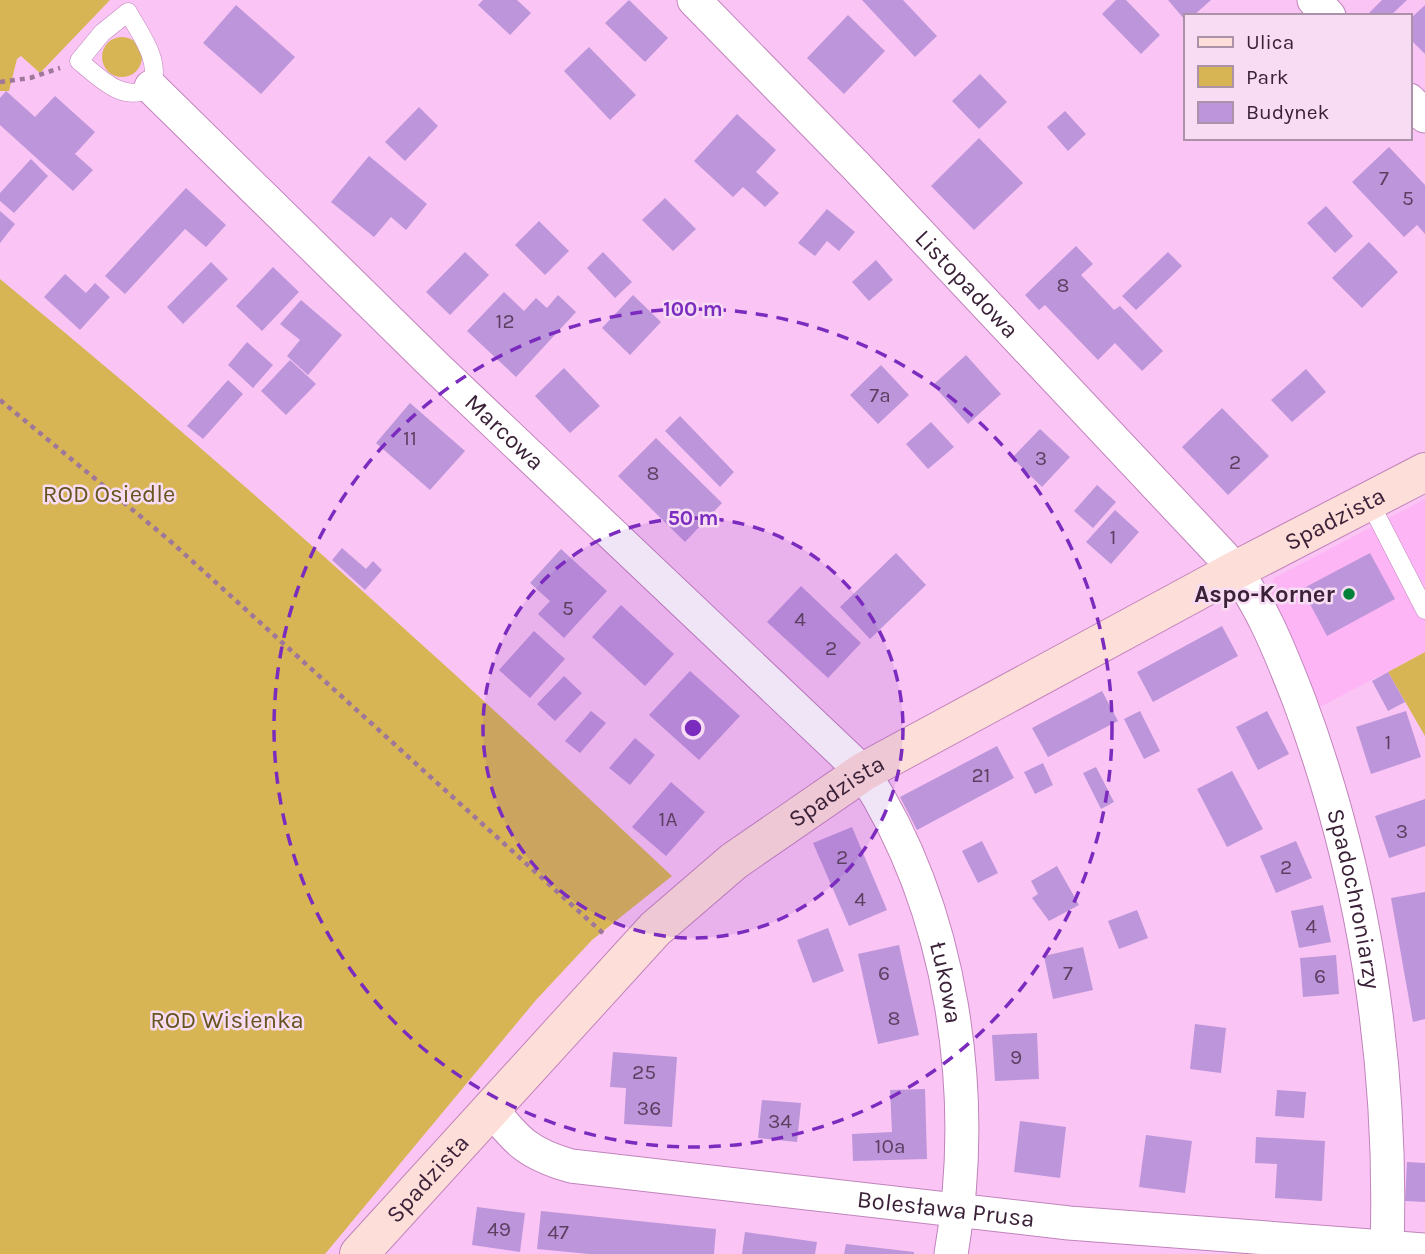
<svg xmlns="http://www.w3.org/2000/svg" width="1425" height="1254" viewBox="0 0 1425 1254" font-family="Karla,sans-serif">
  <rect width="100%" height="100%" fill="#fac5f4"/>
  <polygon fill="#fdb5f5" points="1425,499 1425,652 1316,709 1268,602 1274,578"/>
  <g fill="#d7b554">
    <polygon points="0,0 110,0 40,73 21,56 17,59 9,91 0,91"/>
    <circle cx="122" cy="57" r="20"/>
    <path d="M0,279C232,469 454,671 672,876L592,940L536,1000L325,1254H0Z"/>
    <polygon points="1425,652 1425,736 1388,672"/>
  </g>
  <g fill="#bd95da">
    <polygon points="483,0 517,0 531,13 510,35 478,5"/>
    <polygon points="629,0 668,38 645,62 605,23"/>
    <polygon points="862,0 903,0 937,36 915,57"/>
    <polygon points="1116,0 1126,0 1160,35 1141,54 1102,14"/>
    <polygon points="1168,0 1211,0 1193,16 1185,16 1185,20"/>
    <polygon points="1382,0 1407,0 1390,16 1366,16"/>
    <polygon points="236,5 295,57 261,94 203,43"/>
    <polygon points="1425,5 1425,54 1409,38 1409,20"/>
    <polygon points="848,15 885,51 844,94 807,58"/>
    <polygon points="589,47 636,95 610,120 564,71"/>
    <polygon points="980,74 1007,102 979,129 952,101"/>
    <polygon points="6,91 35,117 55,96 95,132 75,154 93,170 73,191 0,125 0,98"/>
    <polygon points="419,107 438,126 405,161 385,142"/>
    <polygon points="1065,111 1086,134 1068,151 1047,127"/>
    <polygon points="737,114 776,150 756,172 779,193 765,207 743,187 733,197 694,161"/>
    <polygon points="979,138 1023,183 974,230 931,186"/>
    <polygon points="1389,147 1425,185 1425,234 1417,225 1404,237 1352,182"/>
    <polygon points="369,156 427,204 406,230 391,217 374,237 331,202"/>
    <polygon points="31,159 48,176 14,213 0,201 0,193"/>
    <polygon points="186,188 226,225 206,247 185,229 125,294 105,276"/>
    <polygon points="665,198 696,229 673,251 642,220"/>
    <polygon points="1326,206 1353,236 1335,253 1307,223"/>
    <polygon points="827,209 855,232 839,251 827,241 815,256 798,243"/>
    <polygon points="0,211 15,224 0,243"/>
    <polygon points="539,221 569,251 545,275 515,245"/>
    <polygon points="1369,242 1398,272 1362,308 1332,278"/>
    <polygon points="1076,246 1093,264 1081,275 1114,310 1120,306 1163,351 1142,371 1115,343 1098,360 1045,305 1039,310 1025,295"/>
    <polygon points="465,252 489,275 450,315 426,292"/>
    <polygon points="603,252 632,282 615,298 587,268"/>
    <polygon points="1168,252 1182,266 1136,310 1122,296"/>
    <polygon points="876,260 893,280 869,301 852,282"/>
    <polygon points="211,262 228,279 183,324 167,307"/>
    <polygon points="273,267 299,292 262,331 236,306"/>
    <polygon points="65,274 86,293 95,283 110,297 80,330 44,297"/>
    <polygon points="504,292 524,311 536,298 547,308 558,295 576,312 516,377 467,331"/>
    <polygon points="633,295 661,322 630,355 602,328"/>
    <polygon points="301,300 342,335 308,375 287,356 300,340 280,324"/>
    <polygon points="247,342 273,365 253,388 228,365"/>
    <polygon points="966,355 1001,394 968,424 933,385"/>
    <polygon points="290,360 316,384 286,415 261,391"/>
    <polygon points="881,365 909,395 878,424 850,395"/>
    <polygon points="564,368 600,406 570,433 535,396"/>
    <polygon points="1306,369 1326,392 1292,422 1271,400"/>
    <polygon points="228,380 243,394 203,439 187,426"/>
    <polygon points="410,403 465,451 430,490 376,443"/>
    <polygon points="1222,408 1269,456 1228,495 1182,447"/>
    <polygon points="680,416 734,472 720,487 665,431"/>
    <polygon points="931,422 954,447 928,469 906,444"/>
    <polygon points="1040,429 1070,457 1042,487 1012,458"/>
    <polygon points="656,438 722,503 685,542 618,476"/>
    <polygon points="1097,485 1116,502 1093,528 1074,511"/>
    <polygon points="1115,510 1139,532 1111,564 1086,542"/>
    <polygon points="342,548 366,569 373,561 382,570 365,590 332,560"/>
    <polygon points="561,549 607,591 564,638 538,614 550,601 530,583"/>
    <polygon points="896,553 926,585 870,639 840,607"/>
    <polygon points="1370,553 1395,599 1327,636 1302,589"/>
    <polygon points="801,586 861,643 828,678 767,622"/>
    <polygon points="621,605 674,654 645,686 592,637"/>
    <polygon points="1222,626 1238,656 1153,702 1137,672"/>
    <polygon points="534,631 565,659 530,698 499,670"/>
    <polygon points="690,671 740,716 699,760 649,715"/>
    <polygon points="1388,672 1405,702 1388,711 1372,681"/>
    <polygon points="564,676 582,693 555,721 537,704"/>
    <polygon points="1102,691 1118,721 1048,757 1032,728"/>
    <polygon points="591,711 606,723 580,753 565,741"/>
    <polygon points="1140,711 1160,751 1144,759 1124,719"/>
    <polygon points="1267,711 1289,754 1258,770 1236,727"/>
    <polygon points="1406,711 1421,757 1371,774 1356,727"/>
    <polygon points="635,738 655,755 630,785 609,768"/>
    <polygon points="997,746 1014,778 917,830 900,797"/>
    <polygon points="1043,763 1053,785 1035,794 1024,772"/>
    <polygon points="1096,767 1114,802 1101,809 1083,773"/>
    <polygon points="1232,771 1263,829 1227,847 1197,789"/>
    <polygon points="671,782 705,812 666,856 632,827"/>
    <polygon points="1425,799 1425,846 1389,858 1375,816"/>
    <polygon points="852,827 887,910 849,926 813,843"/>
    <polygon points="982,841 998,873 978,883 962,851"/>
    <polygon points="1296,841 1312,878 1276,893 1260,856"/>
    <polygon points="1057,866 1079,905 1049,921 1032,898 1038,894 1031,881"/>
    <polygon points="1425,892 1425,1019 1413,1022 1391,898"/>
    <polygon points="1323,905 1331,942 1299,948 1291,911"/>
    <polygon points="1137,910 1148,938 1119,949 1108,921"/>
    <polygon points="828,928 844,971 813,983 797,940"/>
    <polygon points="899,945 919,1035 878,1044 858,954"/>
    <polygon points="1083,947 1093,990 1053,999 1044,956"/>
    <polygon points="1336,955 1339,994 1303,997 1300,958"/>
    <polygon points="1195,1024 1226,1028 1221,1073 1190,1069"/>
    <polygon points="1037,1033 1039,1079 995,1081 992,1035"/>
    <polygon points="613,1052 677,1057 672,1127 624,1124 626,1088 610,1087"/>
    <polygon points="925,1089 927,1159 853,1161 852,1134 892,1132 890,1090"/>
    <polygon points="1277,1090 1306,1092 1304,1118 1275,1116"/>
    <polygon points="762,1100 801,1103 797,1142 758,1138"/>
    <polygon points="1020,1121 1066,1127 1060,1178 1014,1172"/>
    <polygon points="1146,1135 1192,1141 1185,1193 1139,1187"/>
    <polygon points="1256,1137 1325,1141 1322,1201 1275,1198 1277,1164 1255,1163"/>
    <polygon points="1407,1162 1425,1163 1425,1202 1405,1201"/>
    <polygon points="477,1207 525,1213 520,1252 472,1245"/>
    <polygon points="541,1211 716,1229 714,1254 589,1254 537,1249"/>
    <polygon points="745,1232 817,1242 815,1254 742,1254"/>
    <polygon points="846,1244 914,1252 914,1254 844,1254"/>
  </g>
  <g fill="none" stroke-linecap="round" stroke-linejoin="round">
    <g stroke="#c183bb" stroke-width="19">
      <g id="lane">
        <path d="M128,12C140,34 162,61 151,87C124,105 99,77 79,61L102,33Z"/>
        <polyline points="1369,501 1425,610"/>
      </g>
    </g>
    <g stroke="#c183bb" stroke-width="35">
      <g id="street">
        <path id="s1" d="M694,0L857,167L1222,555C1258,594 1280,651 1299,700C1364,874 1393,1062 1387,1248"/>
        <polyline points="1314,0 1329,16"/>
        <path id="s2" d="M151,87L436,367L863,772C953,910 979,1094 951,1254"/>
        <polyline points="1409,100 1425,116"/>
        <path id="s3" d="M490,1107C517,1142 529,1154 571,1166L1069,1223L1425,1250"/>
      </g>
    </g>
    <g stroke="#c183bb" stroke-width="40">
      <g id="secondary">
        <path id="s4" d="M359,1254L655,929L734,861L863,772L1236,570L1425,472"/>
      </g>
    </g>
    <g stroke="#9f779a" stroke-width="4.5" stroke-dasharray="5 5" stroke-linecap="butt">
      <polyline points="0,82 30,78 60,68"/>
      <polyline points="0,400 169,540 605,935"/>
    </g>
    <use href="#lane" stroke="#fff" stroke-width="18"/>
    <use href="#street" stroke="#fff" stroke-width="33"/>
    <use href="#secondary" stroke="#feded9" stroke-width="38"/>
  </g>
  <circle cx="693" cy="728" r="210" fill="#7b2cbf" fill-opacity=".12"/>
  <g fill="none" stroke="#7b2cbf" stroke-width="3.5" stroke-dasharray="12 9">
    <circle cx="693" cy="728" r="210"/>
    <circle cx="693" cy="728" r="419"/>
  </g>
  <circle fill="#018039" stroke="#f7dcf4" stroke-width="2.5" cx="1349" cy="594" r="7"/>
  <g text-anchor="middle" dominant-baseline="central" stroke-width="5" stroke-linejoin="round" paint-order="stroke">
    <g font-size="21" fill="#5c3f61">
      <text x="1384" y="178">7</text>
      <text x="1408" y="198">5</text>
      <text x="1063" y="285">8</text>
      <text x="505" y="321">12</text>
      <text x="880" y="395">7a</text>
      <text x="410" y="438">11</text>
      <text x="1041" y="458">3</text>
      <text x="1235" y="462">2</text>
      <text x="653" y="473">8</text>
      <text x="1113" y="537">1</text>
      <text x="568" y="608">5</text>
      <text x="800" y="619">4</text>
      <text x="831" y="648">2</text>
      <text x="1388" y="742">1</text>
      <text x="981" y="775">21</text>
      <text x="668" y="819">1A</text>
      <text x="1402" y="831">3</text>
      <text x="842" y="857">2</text>
      <text x="1286" y="867">2</text>
      <text x="860" y="899">4</text>
      <text x="1311" y="926">4</text>
      <text x="884" y="973">6</text>
      <text x="1068" y="973">7</text>
      <text x="1320" y="976">6</text>
      <text x="894" y="1018">8</text>
      <text x="1016" y="1057">9</text>
      <text x="644" y="1072">25</text>
      <text x="649" y="1108">36</text>
      <text x="780" y="1121">34</text>
      <text x="890" y="1146">10a</text>
      <text x="499" y="1229">49</text>
      <text x="558" y="1232">47</text>
    </g>
    <g font-size="24" fill="#3c2239" stroke="#f7dcf4">
      <text stroke="none"><textPath href="#s1" startOffset="394">Listopadowa</textPath></text>
      <text stroke="none"><textPath href="#s2" startOffset="494">Marcowa</textPath></text>
      <text stroke="none"><textPath href="#s4" startOffset="1236">Spadzista</textPath></text>
      <text stroke="none"><textPath href="#s4" startOffset="668">Spadzista</textPath></text>
      <text stroke="none"><textPath href="#s1" startOffset="1138">Spadochroniarzy</textPath></text>
      <text stroke="none"><textPath href="#s2" startOffset="1216">Łukowa</textPath></text>
      <text stroke="none"><textPath href="#s4" startOffset="102">Spadzista</textPath></text>
      <text stroke="none"><textPath href="#s3" startOffset="480">Bolesława Prusa</textPath></text>
    </g>
    <g font-size="24" fill="#67551f" stroke="#f7dcf4">
      <text x="109" y="494">ROD Osiedle</text>
      <text x="227" y="1020">ROD Wisienka</text>
    </g>
    <g font-size="24" font-weight="bold" fill="#3c2239" stroke="#f7dcf4" text-anchor="end">
      <text x="1335" y="594">Aspo-Korner</text>
    </g>
  </g>
  <circle cx="693" cy="728" r="10" fill="#7b2cbf" stroke="#f7dcf4" stroke-width="3.5"/>
  <g font-size="21" text-anchor="middle" font-weight="bold" fill="#7b2cbf" stroke="#f7dcf4" stroke-width="5" stroke-linejoin="round" paint-order="stroke">
    <text x="693" y="316">100 m</text>
    <text x="693" y="525">50 m</text>
  </g>
  <rect x="1184" y="14" width="228" height="126" fill="#f7dcf4" stroke="#ac92a9" stroke-width="2"/>
  <rect x="1198" y="37" width="35" height="10" fill="#feded9" stroke="#ac92a9" stroke-width="2"/>
  <text x="1246" y="49" font-size="21" fill="#3c2239">Ulica</text>
  <rect x="1198" y="66" width="35" height="21" fill="#d7b554" stroke="#ac92a9" stroke-width="2"/>
  <text x="1246" y="84" font-size="21" fill="#3c2239">Park</text>
  <rect x="1198" y="102" width="35" height="21" fill="#bd95da" stroke="#ac92a9" stroke-width="2"/>
  <text x="1246" y="119" font-size="21" fill="#3c2239">Budynek</text>
</svg>
